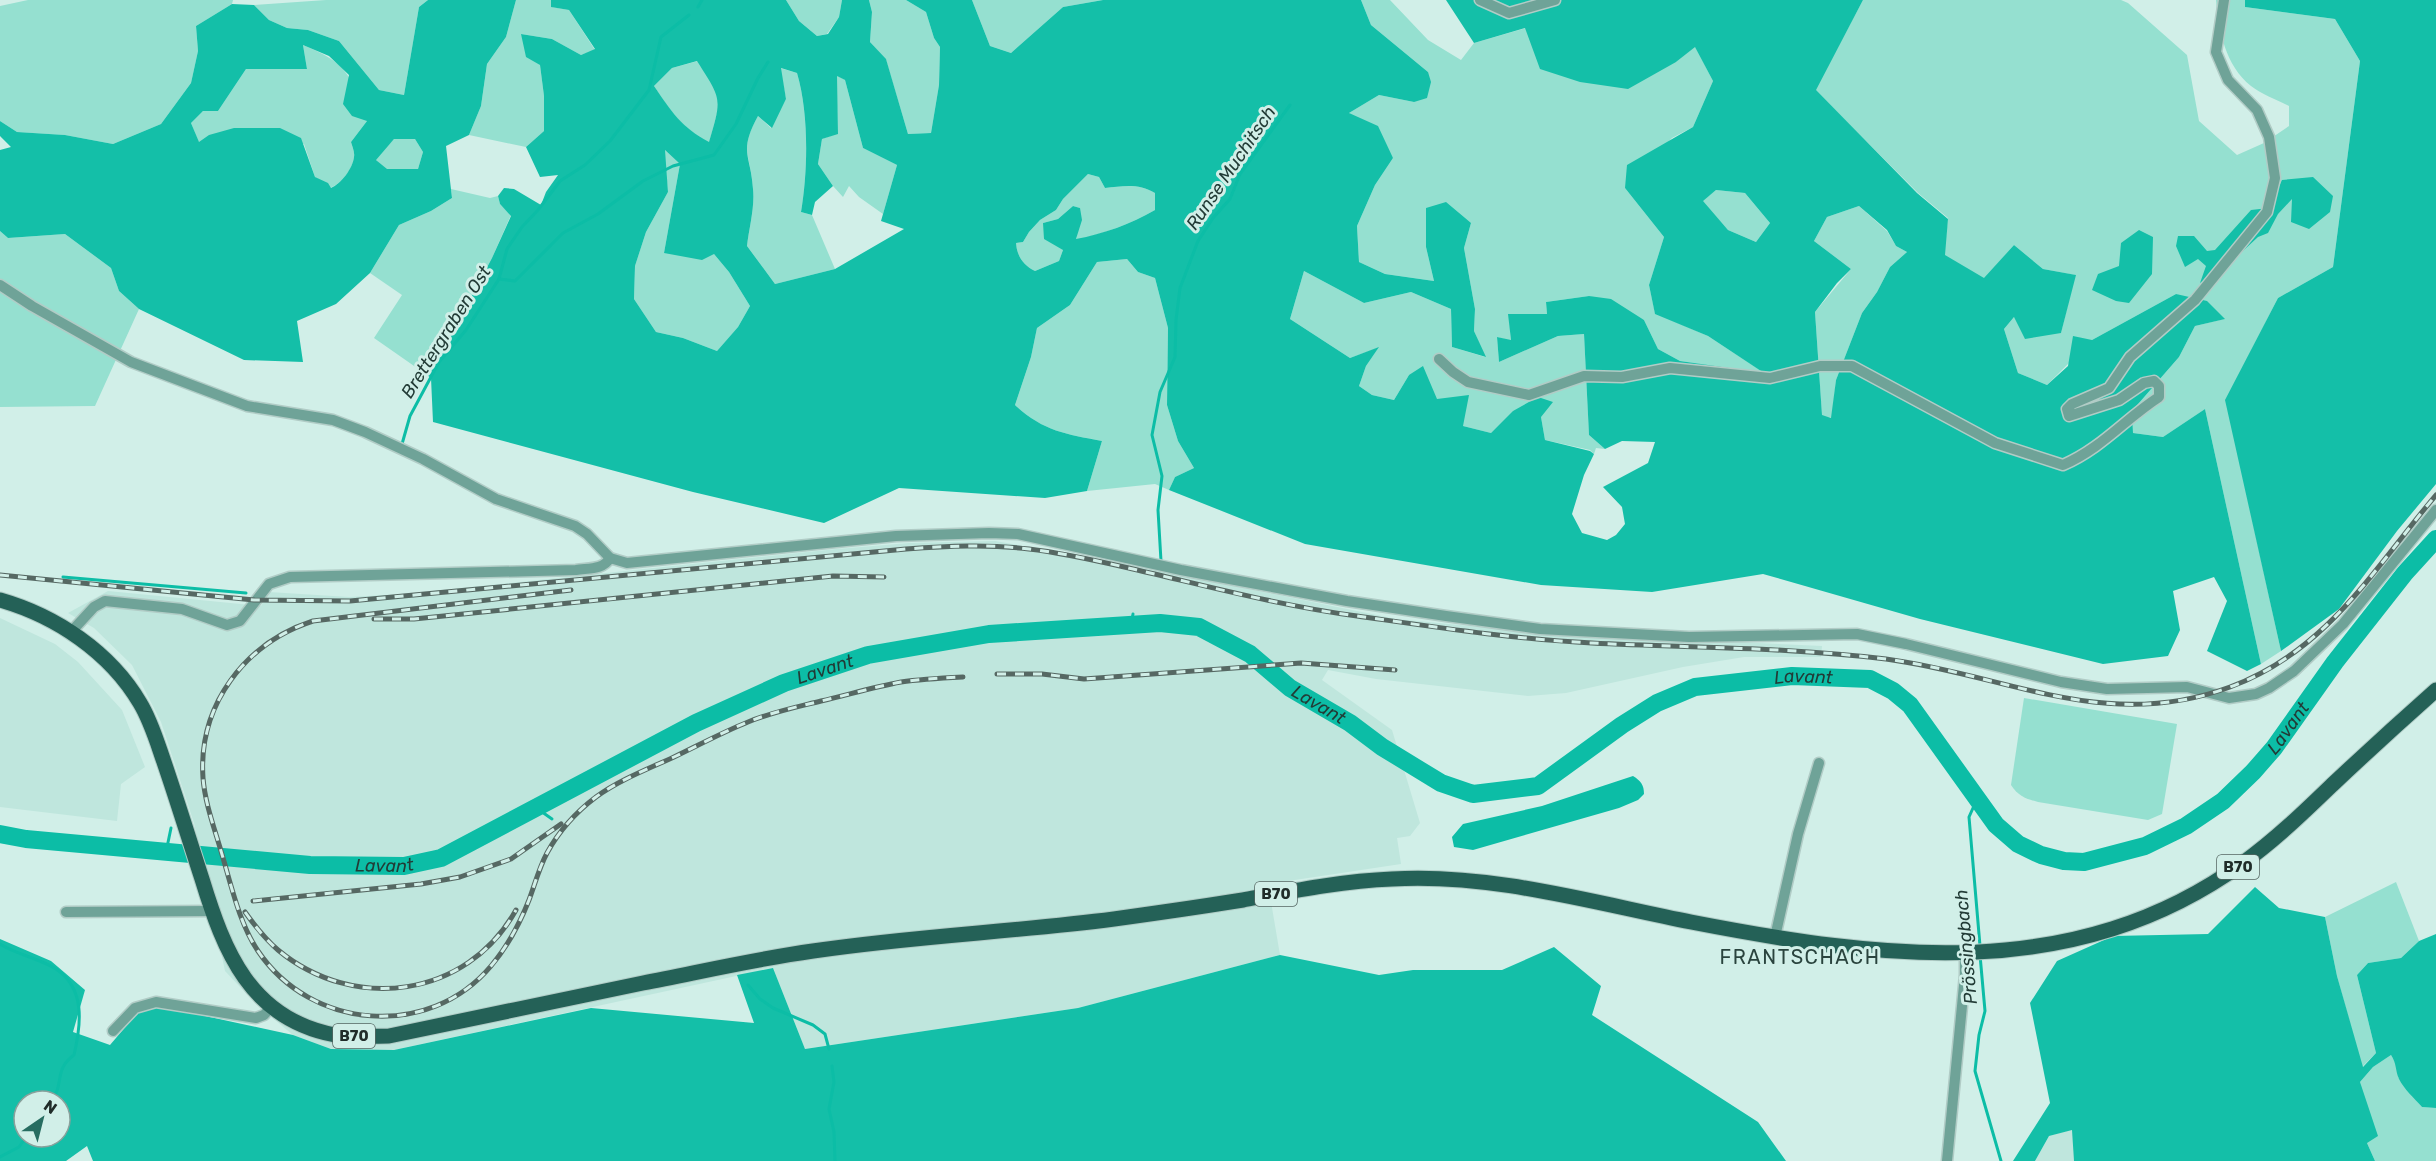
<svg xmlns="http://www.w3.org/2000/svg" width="2436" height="1161" viewBox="0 0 2436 1161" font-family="Rubik,sans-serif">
  <rect width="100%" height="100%" fill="#d1efe8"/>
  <g fill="#bfe6dd">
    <polygon points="995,541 1121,563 1396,619 1556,634 1822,646 1821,657 1744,657 1683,667 1566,693 1528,696 1376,679 1328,670 1322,680 1392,730 1420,823 1410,836 1397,838 1401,864 1268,884 1280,955 1078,1008 805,1049 773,968 394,1050 331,1049 293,1035 257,1005 225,971 194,823 161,722 132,665 94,628 68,613 108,591 261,606 269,592 349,597 404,594 837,549 909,543"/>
    <polygon points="0,618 55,644 78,662 122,710 145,767 121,784 117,821 0,807"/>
    <polygon points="2073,1129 2074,1161 2035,1161 2049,1136"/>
  </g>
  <g fill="#95e0d0">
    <polygon points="28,0 233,0 232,4 196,26 198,51 191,83 161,124 113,144 65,135 17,132 0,121 0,6"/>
    <polygon points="326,0 428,0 419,7 404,95 379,90 339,41 308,30 287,28 269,20 254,5"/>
    <polygon points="516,0 551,0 552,7 569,10 595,50 581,55 552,39 521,34 540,65 544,96 544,131 526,147 469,135 481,106 487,64 506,37"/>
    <polygon points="786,0 842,0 839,17 827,34 817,36 799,21"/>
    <polygon points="869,0 906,0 926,12 934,38 940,47 939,85 931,133 908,134 886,60 870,42 872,12"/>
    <polygon points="972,0 1103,0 1063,7 1011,53 990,46"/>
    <polygon points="1361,0 1390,0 1428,40 1461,60 1474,43 1526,28 1676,62 1695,46 1713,81 1693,127 1672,138 1625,188 1664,237 1649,285 1655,313 1708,336 1766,374 1680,361 1658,349 1644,320 1589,296 1546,302 1547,314 1509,314 1511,341 1497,337 1499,362 1558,336 1584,334 1589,435 1605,449 1596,448 1594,454 1590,450 1545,440 1541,417 1513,412 1491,433 1463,426 1409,375 1394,400 1372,395 1359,386 1366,366 1378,348 1350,358 1290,319 1304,271 1364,303 1411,292 1451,309 1452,347 1485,357 1474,331 1475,309 1464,248 1471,223 1426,247 1434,281 1385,274 1359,262 1357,226 1375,185 1393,158 1349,113 1379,95 1414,102 1428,72 1371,25"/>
    <path d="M1863,0H2121L2128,3L2187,55L2199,121L2237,155L2264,143L2289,126V106C2277,100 2261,94 2251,86C2225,65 2219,31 2216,0H2245V7L2335,19L2360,61L2333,267L2278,298L2226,400L2281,651L2261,664L2205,409L2163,437L2133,433L2132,411L2179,357L2195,326L2224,319L2176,294L2092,340L2047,385L2018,373L2004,329L2014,317L2061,333L2075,275L2043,269L2014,245L1984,279L1944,255L1948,218L1918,193L1815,90Z"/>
    <path d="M303,45C350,64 350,76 367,121L351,142C352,146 355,152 354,157C353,169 341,184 330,188L315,177L304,144L199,143L191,123L203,111H218L246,69H307Z"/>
    <path d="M698,61L717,91L719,106L709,143C681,127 671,112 654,86L672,68Z"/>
    <path d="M780,68L797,73C809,114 808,170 801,212L812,215L835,269L775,284L747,246C749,228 755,207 753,189C751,153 738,152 758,116L771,128L786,99Z"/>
    <polygon points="836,75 845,80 863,148 897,165 883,214 859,197 849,186 843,197 833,186 818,164 822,139 838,133"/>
    <polygon points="394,139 415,139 423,152 418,169 386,169 375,159"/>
    <polygon points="664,149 680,164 664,253 714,254 729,272 750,306 738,327 717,351 683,338 656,332 634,299 635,266 646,232 668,192"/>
    <path d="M1088,174L1099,177L1105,188C1123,186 1139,183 1155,193V210C1131,224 1103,234 1076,240L1080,208L1073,206L1058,219L1043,223L1063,250L1059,261L1035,271C1023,265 1017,256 1016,243L1023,242L1029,232L1040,220L1056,210L1063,199Z"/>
    <polygon points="451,189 490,198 498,196 500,204 511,215 492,258 449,339 427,357 427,375 374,338 402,295 370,273 399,225 431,211 452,198"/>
    <polygon points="1716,190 1745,193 1770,223 1756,242 1728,230 1702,201"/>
    <polygon points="1859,206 1887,231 1896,246 1907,252 1890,267 1877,292 1862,313 1836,380 1832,418 1822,416 1815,312 1851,269 1814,241 1827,217"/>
    <polygon points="0,231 8,238 65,234 111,268 119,291 139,309 95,406 0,407"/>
    <path d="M1127,259L1138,272L1155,278L1168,328L1167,405L1178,441L1194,468L1175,477L1169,490L1155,484L1087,491L1102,441C1066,434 1043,431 1015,405L1031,357L1037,328L1070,305L1097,262Z"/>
    <path d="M2024,698L2177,724L2162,814L2148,820L2038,802C2026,799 2018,796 2011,785Z"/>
    <polygon points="2396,882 2419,941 2401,958 2368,963 2357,975 2376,1053 2362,1067 2337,976 2325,917"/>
    <polygon points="2391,1055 2398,1066 2398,1077 2422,1107 2436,1108 2436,1161 2375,1161 2367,1143 2360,1082 2373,1067"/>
  </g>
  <g fill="#14bfa8" fill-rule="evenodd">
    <path d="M428,0H516L506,37L487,64L481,106L469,135L446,146L452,198L431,211L399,225L370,273L336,304L297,321L303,362L244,360L139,309L119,291L111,268L65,234L8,238L0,231V150L11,147L0,136V121L17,132L65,135L113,144L161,124L191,83L198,51L196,26L232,4L254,5L269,20L287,28L308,30L339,41L379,90L404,95L419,7ZM303,45L329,56L349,75L343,104L352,116L367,121L351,142C352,146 355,152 354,157C353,168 341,184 331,188L328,183L315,177L301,138L280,128H234L209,135L199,142L191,123L203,111H218L246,69H307ZM394,139H415L423,152L418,169H387L376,160Z"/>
    <path d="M551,0H786L799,21L817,36L828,34L839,17L842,0H869L872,12L870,42L886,59L908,134L931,133L939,85L940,47L934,38L926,12L906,0H972L990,46L1011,53L1063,7L1103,0H1361L1371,25L1428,72L1431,82L1427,98L1414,102L1379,95L1349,113L1378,126L1393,158L1375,185L1357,226L1359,262L1385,274L1434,281L1426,247V208L1446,202L1471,223L1464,248L1475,309L1474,331L1486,357L1452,347L1451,309L1411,292L1364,303L1304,271L1290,319L1350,358L1379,347L1366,366L1359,386L1372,395L1394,400L1409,375L1423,366L1437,399L1469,395L1463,426L1491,433L1513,411L1538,397L1553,402L1541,417L1545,440L1590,451L1594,454L1584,475L1572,514L1582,533L1607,540L1616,535L1625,524L1622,507L1603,487L1648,463L1655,442L1622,441L1605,449L1589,435L1584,334L1558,336L1499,362L1497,337L1511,340L1508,314H1547L1546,302L1589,296L1611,299L1644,320L1658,349L1680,361L1764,373L1708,336L1655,314L1649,285L1664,237L1625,188L1627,165L1693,127L1713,81L1695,47L1676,62L1628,89L1580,82L1540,69L1525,28L1474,43L1446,0H1863L1816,90L1917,193L1948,219L1945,255L1984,278L2014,245L2043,269L2076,275L2061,333L2025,339L2014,317L2004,329L2018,373L2047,385L2068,366L2073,336L2092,340L2176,294L2207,301L2225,319L2195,326L2179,357L2132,411L2133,433L2163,437L2205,409L2261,664L2247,671L2207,651L2227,601L2214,577L2173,591L2180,630L2168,656L2103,664L1920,619L1763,574L1652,592L1541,585L1305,544L1169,490L1175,477L1194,468L1178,441L1167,405L1168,328L1155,278L1138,272L1127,259L1097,262L1070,305L1037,328L1031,357L1015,405C1043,431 1066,434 1102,441L1087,491L1045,498L899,488L824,523L693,492L433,422L431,378L427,375V357L449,339L492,258L511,216L500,204L498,196L504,188L514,189L541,205L546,192L558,175L540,177L526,147L544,131V96L540,65L526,57L521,34L552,39L581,55L595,49L569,10L551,7ZM697,61C722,100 722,98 709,142C682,128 671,111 654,86L672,68ZM781,68L797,73C809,114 808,170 801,212L812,215L815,202L833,186L818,164L822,139L838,134L837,76L845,80L863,148L897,165L881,221L904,229L835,269L775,284L747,246C749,228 755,207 753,189C751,154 738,153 758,116L772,128L786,99ZM665,150L680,164L664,253L702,260L714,254L729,272L750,306L738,327L717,351L683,338L656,332L634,299L635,266L646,232L668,192ZM1088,174L1099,177L1105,188C1123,186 1139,183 1155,193V210C1131,224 1103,234 1076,239L1082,220L1080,208L1073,206L1058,219L1043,223L1044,239L1063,250L1059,261L1035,271C1023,265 1017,256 1016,243L1023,242L1029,232L1040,220L1056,210L1063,199ZM1716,190L1745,193L1770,223L1756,242L1728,230L1703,201ZM1859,206L1887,230L1896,246L1907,252L1890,267L1877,292L1862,313L1836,380L1831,418L1822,415L1815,312L1837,283L1851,269L1814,241L1827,217Z"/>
    <polygon points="2245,0 2436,0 2436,484 2397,531 2339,609 2281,651 2225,400 2278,298 2333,267 2360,61 2335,19 2245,7"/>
    <polygon points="2313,177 2333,196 2330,212 2309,229 2291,222 2292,199 2278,214 2268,233 2258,237 2231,262 2200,283 2206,266 2198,259 2185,267 2176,246 2178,236 2194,236 2207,251 2215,250 2251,210 2269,208 2282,180"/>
    <polygon points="2139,230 2153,237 2152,274 2129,303 2116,301 2092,290 2098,274 2119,266 2121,243"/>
    <path d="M2255,887L2279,908L2325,917L2337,976L2363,1067L2376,1053L2357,975L2368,963L2401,958L2419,941L2436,934V1108L2422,1107C2414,1098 2404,1089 2399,1079C2395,1070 2397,1064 2391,1055L2373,1067L2360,1082L2378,1136L2367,1143L2375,1161H2074L2072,1130L2049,1136L2035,1161H2013L2050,1103L2030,1003L2057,961L2113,936L2208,934Z"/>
    <path d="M0,939L51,961L85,990L73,1032L110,1045L139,1011L159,1006L293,1035L331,1049L394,1050L591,1008L754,1023L737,975L773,968L805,1049L1078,1008L1280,955L1379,975L1413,970H1502L1554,947L1601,986L1592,1015L1758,1122L1786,1161H93L87,1146L66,1161H0ZM24,1101H60V1137H24Z"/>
  </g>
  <path fill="#0cbda6" d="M1633,776C1641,781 1644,785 1644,794L1638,800L1619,808L1473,850L1454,847L1452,837L1463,824L1542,806Z"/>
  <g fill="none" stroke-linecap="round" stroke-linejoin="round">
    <g stroke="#0cbda6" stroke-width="3">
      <polyline points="698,7 702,0"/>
      <polyline points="499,279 515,281 563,233 598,214 643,181 673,166 714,155 736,124 758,78 768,62"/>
      <polyline points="402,444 410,416 439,362 466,330 499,279 507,249 522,227 538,210 560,181 585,165 610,141 649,90 661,37 689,15"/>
      <polyline points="1161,561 1158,510 1162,476 1152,435 1160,392 1175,357 1176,320 1180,288 1198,241 1213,218 1230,199 1240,174 1290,105"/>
      <polyline points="63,577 246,593"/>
      <polyline points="1131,625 1133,614"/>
      <polyline points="1977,799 1969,817 1980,946"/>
      <polyline points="535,807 552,819"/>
      <polyline points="166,852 171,828"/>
      <path d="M0,944C17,955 39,958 56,969C86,989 81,1025 74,1055C53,1070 65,1085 51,1101"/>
      <polyline points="1980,955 1985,1011 1979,1035 1975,1071 2001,1161"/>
      <polyline points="748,985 760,999 773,1008 813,1025 825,1034 829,1049"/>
      <polyline points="832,1066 834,1082 829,1109 834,1132 835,1161"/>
      <polyline points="0,1157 19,1147 26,1137"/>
    </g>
    <path stroke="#0cbda6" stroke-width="18" id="s1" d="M0,834L26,839L310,865L404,866L441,858L696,723L784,683L868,655L989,634L1160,623L1199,627L1250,654L1290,688L1350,723L1382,747L1441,783L1473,794L1538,786L1622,725L1657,703L1695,687L1792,676L1870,679L1893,691L1910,705L1996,825L2018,844L2041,855L2064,861L2084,862L2145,846L2186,826L2223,801L2253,772L2274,748L2335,662L2405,573L2436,539"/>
    <g stroke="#b1ccc6" stroke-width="13">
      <g id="street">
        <polyline points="1480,0 1509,13 1555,0"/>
        <polyline points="0,285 32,306 131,362 247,406 333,420 365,432 423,459 496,499 575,526 587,534 610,558 627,563 896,536 989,533 1018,534 1181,570 1347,601 1446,616 1540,629 1689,637 1857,634 1906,644 2061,682 2107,689 2187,687 2229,698 2256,694 2269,688 2294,671 2343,624 2436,510"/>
        <path d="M1439,359L1453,372L1468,382L1529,395L1584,376L1622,377L1670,368L1770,378L1820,366H1852L1995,443L2063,465C2102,448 2125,419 2159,397V386L2154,381L2144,383L2119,400L2069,416L2067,409L2072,404L2109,388L2130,357L2195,300L2267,212L2275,178L2269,137L2257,110L2228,80L2216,52L2224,0"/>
        <path d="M71,632L94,607L105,601L182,609L227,625L240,621L269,584L290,577L576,570C589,568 603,570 610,558"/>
        <polyline points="66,912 212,911"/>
        <polyline points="1775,937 1798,834 1819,763"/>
        <polyline points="113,1031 135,1008 156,1002 256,1018 264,1015 271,1007"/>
        <polyline points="1947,1161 1965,975 1965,953"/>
      </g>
    </g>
    <g stroke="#b1ccc6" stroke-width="17">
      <path id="primary" d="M0,600C56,616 110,652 140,703C151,721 157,742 164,762C177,800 189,839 202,879C224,951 250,1019 335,1035C352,1038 371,1036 389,1036C474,1018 558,1001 643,983C700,972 756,959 813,951C913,936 1014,932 1114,919C1157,913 1200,907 1243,900C1292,891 1342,881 1392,879C1492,873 1594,903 1691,922C1882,959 2074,985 2243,863C2275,840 2304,812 2332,785C2366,753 2401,721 2436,690"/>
    </g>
    <use href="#street" stroke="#6fa398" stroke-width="10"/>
    <use href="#primary" stroke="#246157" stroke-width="15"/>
    <g stroke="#566863" stroke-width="5">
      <g id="rail">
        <path d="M0,575L254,600L350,601L906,549C947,546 988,544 1029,549C1064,553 1098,561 1133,569C1207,586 1281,606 1357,616C1435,627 1513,639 1592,643C1690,648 1788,647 1886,659C2007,675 2106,733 2230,687C2327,651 2373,570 2436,495"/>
        <path d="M571,590L313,621C245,643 198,705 203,778C205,803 214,827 221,851C231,884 239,923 258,951C311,1030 429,1040 491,966C507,947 520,923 529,900C535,884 539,868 547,853C559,831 576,812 596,797C619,780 648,769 674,757C699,745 723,732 748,722C772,712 797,707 821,701C847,695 874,687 901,682C921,679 942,678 963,677"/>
        <polyline points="374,619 414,619 833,576 884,577"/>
        <polyline points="997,674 1042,674 1084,679 1301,663 1395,670"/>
        <polyline points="253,901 421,884 460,877 511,859 561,824"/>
        <path d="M245,912C255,926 265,939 278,950C354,1013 467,998 516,910"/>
      </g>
    </g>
    <use href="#rail" stroke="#d1efe8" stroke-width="3" stroke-dasharray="9" stroke-linecap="butt"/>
  </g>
  <g text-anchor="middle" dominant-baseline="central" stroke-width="6" stroke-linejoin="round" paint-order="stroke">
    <g fill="#d1efe8" stroke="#556662" stroke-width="1.5">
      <rect x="2217" y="855" width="42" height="24" rx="4.5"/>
      <rect x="1255" y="882" width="42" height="24" rx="4.5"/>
      <rect x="333" y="1024" width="42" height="24" rx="4.5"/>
    </g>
    <g font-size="15" font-weight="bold" fill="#202c29">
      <text x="2238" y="867">B70</text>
      <text x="1276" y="894">B70</text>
      <text x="354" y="1036">B70</text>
    </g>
    <g font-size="18" font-style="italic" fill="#223b36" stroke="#d1efe8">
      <text transform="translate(1231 168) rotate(-56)">Runse Muchitsch</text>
      <text transform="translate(446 332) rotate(-58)">Brettergraben Ost</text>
      <text stroke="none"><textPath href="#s1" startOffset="872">Lavant</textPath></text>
      <text stroke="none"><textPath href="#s1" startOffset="1934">Lavant</textPath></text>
      <text stroke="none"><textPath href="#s1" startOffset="1394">Lavant</textPath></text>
      <text stroke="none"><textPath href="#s1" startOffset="2546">Lavant</textPath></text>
      <text stroke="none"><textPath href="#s1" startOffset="386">Lavant</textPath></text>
      <text transform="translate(1966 947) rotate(-95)">Prössingbach</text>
    </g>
    <g font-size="20" letter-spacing="1.5" fill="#2a443e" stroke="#d1efe8">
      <text x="1800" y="957">FRANTSCHACH</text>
    </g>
  </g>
  <g transform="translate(42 1119) rotate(35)"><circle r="28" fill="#d1efe8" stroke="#8aa19c" stroke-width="1.5"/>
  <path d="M0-4.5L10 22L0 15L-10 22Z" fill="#276d61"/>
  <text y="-9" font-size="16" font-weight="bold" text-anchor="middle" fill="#202c29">N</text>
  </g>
</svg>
